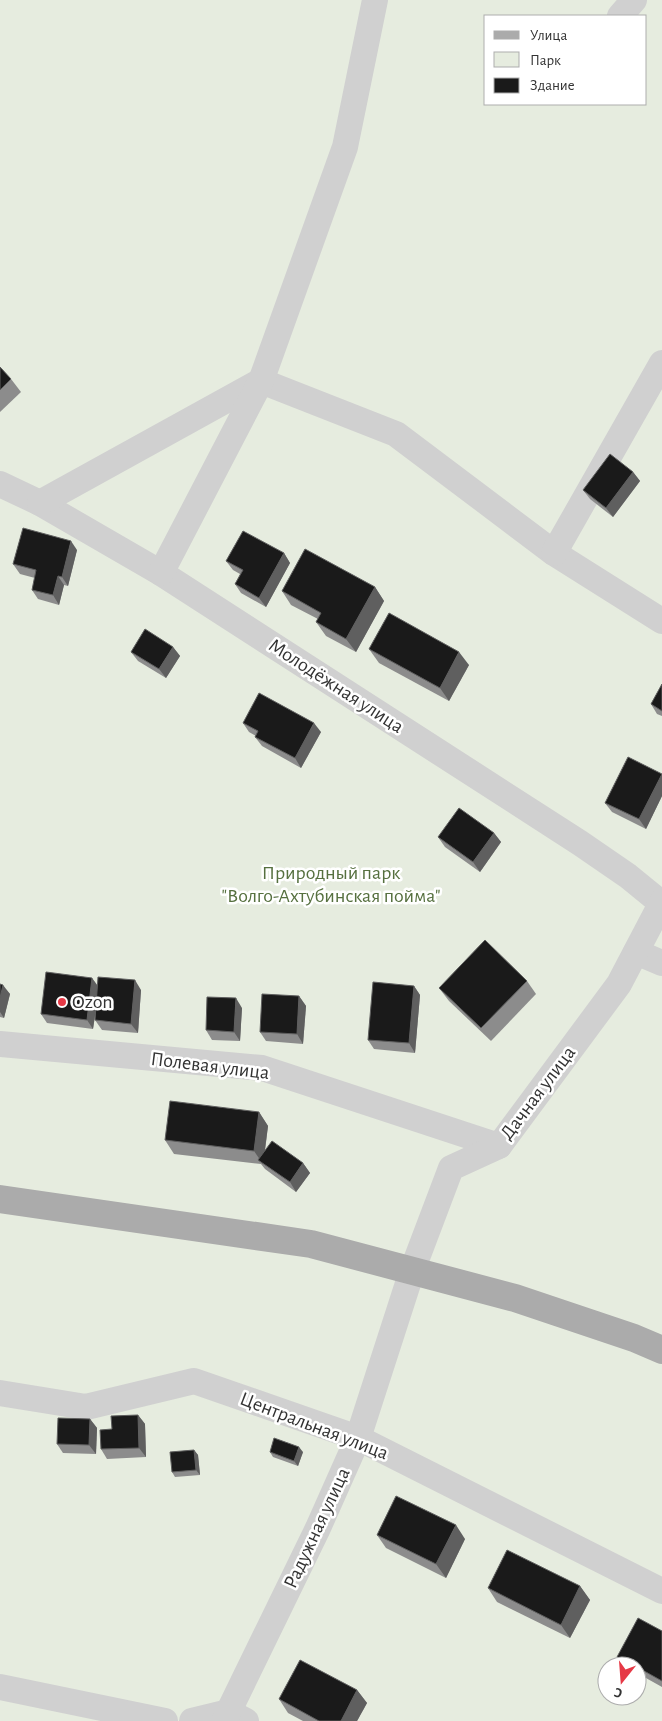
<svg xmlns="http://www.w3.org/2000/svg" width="662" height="1721" viewBox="0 0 662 1721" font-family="'Alegreya Sans',sans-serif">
  <rect width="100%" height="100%" fill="#fff"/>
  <path fill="#e6ecdf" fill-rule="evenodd" d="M0,0H662V1721H0ZM486,16H646V104H486ZM607,1666H637V1696H607Z"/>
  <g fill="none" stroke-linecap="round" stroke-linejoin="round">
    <g stroke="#d0d0d0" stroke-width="26">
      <polyline points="620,16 634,0"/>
      <polyline points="0,484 40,503 161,573 580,843 628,876 661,903"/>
      <polyline points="40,503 261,381 396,434 554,553 662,621"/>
      <polyline points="554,553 662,363"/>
      <polyline points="161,573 261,381 345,147 375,0"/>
      <polyline points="636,952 662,963"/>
      <polyline points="0,1044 262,1068 499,1146"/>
      <polyline points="0,1393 86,1407 194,1381 358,1438 662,1591"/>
      <polyline points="0,1687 165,1721"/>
      <polyline points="192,1721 229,1712 246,1721"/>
      <polyline points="224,1721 318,1528 358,1438 412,1271 451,1168 499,1146 619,984 662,902"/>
    </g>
    <polyline stroke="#ababab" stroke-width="28" points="0,1199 311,1244 515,1298 634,1338 662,1350"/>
  </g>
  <g fill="#8c8c8c">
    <polygon points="0,367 11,379 21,392 0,412"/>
    <polygon points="633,472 640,481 613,517 590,499 583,490"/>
    <polygon points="77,550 68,586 64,585 59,605 38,599 32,590 35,578 20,574 13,564"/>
    <polygon points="284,553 290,563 266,607 241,593 235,584 240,574 233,570 226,561"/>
    <polygon points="375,587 384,601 356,652 326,636 316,622 318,619 291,605 282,591"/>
    <polygon points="173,647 180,656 166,678 138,661 131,652"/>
    <polygon points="369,649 469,665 449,701 379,663"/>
    <polygon points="662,684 662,716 657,714 651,704"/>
    <polygon points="243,723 321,732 301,768 262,746 255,737 256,736 249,732"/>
    <polygon points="662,774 662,796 646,829 612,812 605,803"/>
    <polygon points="494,833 501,842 480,872 445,847 438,837"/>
    <polygon points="92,978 98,986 141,990 138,1033 102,1030 95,1020 96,1010 93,1029 47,1023 41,1014"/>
    <polygon points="527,981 536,994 491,1041 449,1001 439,988"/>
    <polygon points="0,984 10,994 4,1018 0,1017"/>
    <polygon points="414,986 420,995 415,1053 374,1049 368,1040"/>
    <polygon points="299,996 306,1006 303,1044 266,1041 260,1032"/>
    <polygon points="242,1008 240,1041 212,1040 206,1030"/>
    <polygon points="259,1112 268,1126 265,1151 303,1163 310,1173 296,1192 265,1169 261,1164 174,1154 165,1140"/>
    <polygon points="138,1415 145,1424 146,1457 107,1459 101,1449 112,1429"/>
    <polygon points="90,1419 97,1428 96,1454 63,1453 57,1444"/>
    <polygon points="194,1450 198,1455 200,1475 175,1477 172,1472"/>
    <polygon points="270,1452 303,1452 298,1466 273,1457"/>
    <polygon points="377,1535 465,1539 446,1578 386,1548"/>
    <polygon points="580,1586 590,1600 570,1638 497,1602 488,1588"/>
    <polygon points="662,1631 662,1687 637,1673 637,1666 624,1666 617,1657"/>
    <polygon points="357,1690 367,1703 357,1721 303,1721 288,1713 279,1699"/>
  </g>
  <g fill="#5f5f5f">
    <polygon points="633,472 640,481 613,517 606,508"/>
    <polygon points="71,541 77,550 68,586 62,577"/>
    <polygon points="284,553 290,563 266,607 259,598"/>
    <polygon points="58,576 64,585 59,605 53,595"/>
    <polygon points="375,587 384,601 356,652 346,639"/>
    <polygon points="173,647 180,656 166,678 159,669"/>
    <polygon points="459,652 469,665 449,701 440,688"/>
    <polygon points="314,723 321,732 301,768 295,758"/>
    <polygon points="662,774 662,796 646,829 639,819"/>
    <polygon points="494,833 501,842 480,872 473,862"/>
    <polygon points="92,978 99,988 93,1029 87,1020"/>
    <polygon points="135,980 141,990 138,1033 131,1024"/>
    <polygon points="3,985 10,994 4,1018 0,1012 0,998"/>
    <polygon points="414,986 420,995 415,1053 409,1043"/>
    <polygon points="299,996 306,1006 303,1044 297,1034"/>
    <polygon points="236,998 242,1008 240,1041 234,1032"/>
    <polygon points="259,1112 268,1126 263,1164 254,1151"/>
    <polygon points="303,1163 310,1173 296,1192 290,1182"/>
    <polygon points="138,1415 145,1424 146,1457 139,1448"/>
    <polygon points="90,1419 97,1428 96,1454 89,1445"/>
    <polygon points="299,1447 303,1452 298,1466 294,1461"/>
    <polygon points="194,1450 198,1455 200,1475 196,1470"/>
    <polygon points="456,1525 465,1539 446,1578 436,1564"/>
    <polygon points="580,1586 590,1600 570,1638 561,1625"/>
    <polygon points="357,1690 367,1703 357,1721 341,1721"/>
  </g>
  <g fill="#1a1a1a" stroke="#5f5f5f">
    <polygon points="0,367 11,379 0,390"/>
    <polygon points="610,454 633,472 606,508 583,490"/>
    <polygon points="23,528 71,541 62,577 58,576 53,595 32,590 36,570 13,564"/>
    <polygon points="243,531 284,553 259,598 235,584 243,570 226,561"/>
    <polygon points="305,549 375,587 346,639 316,622 321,613 282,591"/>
    <polygon points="389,613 459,652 440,688 369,649"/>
    <polygon points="145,629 173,647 159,669 131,652"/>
    <polygon points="662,684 662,711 651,704"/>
    <polygon points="259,693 314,723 295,758 255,737 258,731 243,723"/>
    <polygon points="628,757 662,774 639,819 605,803"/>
    <polygon points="459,808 494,833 473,862 438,837"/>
    <polygon points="485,940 527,981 481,1028 439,988"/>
    <polygon points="46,972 92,978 87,1020 41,1014"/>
    <polygon points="98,977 135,980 131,1024 95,1020"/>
    <polygon points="373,982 414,986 409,1043 368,1040"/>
    <polygon points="0,984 3,985 0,998"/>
    <polygon points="262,994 299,996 297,1034 260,1032"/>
    <polygon points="207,997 236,998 234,1032 206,1030"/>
    <polygon points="170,1101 259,1112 254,1151 165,1140"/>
    <polygon points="272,1141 303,1163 290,1182 258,1160"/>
    <polygon points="138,1415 139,1448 101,1449 100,1430 112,1429 111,1416"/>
    <polygon points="58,1418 90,1419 89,1445 57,1444"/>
    <polygon points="274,1438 299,1447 294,1461 270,1452"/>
    <polygon points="194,1450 196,1470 172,1472 170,1452"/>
    <polygon points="396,1496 456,1525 436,1564 377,1535"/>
    <polygon points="507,1550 580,1586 561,1625 488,1588"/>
    <polygon points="638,1618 662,1631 662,1681 637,1667 637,1666 635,1666 617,1657"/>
    <polygon points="300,1660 357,1690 341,1721 319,1721 279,1699"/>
  </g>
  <circle fill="#e63946" stroke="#fff" stroke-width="2" cx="62" cy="1002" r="5"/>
  <g text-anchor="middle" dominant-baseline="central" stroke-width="5" stroke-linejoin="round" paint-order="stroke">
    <g font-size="20" fill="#333" stroke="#fff">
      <text transform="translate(336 686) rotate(33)">Молодёжная улица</text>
      <text transform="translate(210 1066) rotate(7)">Полевая улица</text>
      <text transform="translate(538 1093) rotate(-53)">Дачная улица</text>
      <text transform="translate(314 1426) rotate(21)">Центральная улица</text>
      <text transform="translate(317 1528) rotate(-65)">Радужная улица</text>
    </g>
    <g font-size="20" fill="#56703f" stroke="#fff">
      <text x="331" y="873">Природный парк<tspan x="331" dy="23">"Волго-Ахтубинская пойма"</tspan></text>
    </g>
    <g font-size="20" fill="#333" stroke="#fff" text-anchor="start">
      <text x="72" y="1002">Ozon</text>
    </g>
  </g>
  <rect x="484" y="15" width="162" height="90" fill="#ffffff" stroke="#adadad"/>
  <rect x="494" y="31" width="25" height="8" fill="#ababab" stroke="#adadad"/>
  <text x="530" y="40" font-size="15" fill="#333333">Улица</text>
  <rect x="494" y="52" width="25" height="15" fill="#e6ecdf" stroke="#adadad"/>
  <text x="530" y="65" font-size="15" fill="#333333">Парк</text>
  <rect x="494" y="78" width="25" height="15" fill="#1a1a1a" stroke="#adadad"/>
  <text x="530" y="90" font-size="15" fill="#333333">Здание</text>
  <g transform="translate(622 1681) rotate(197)"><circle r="24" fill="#ffffff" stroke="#adadad"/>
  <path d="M0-4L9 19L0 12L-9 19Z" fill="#e63946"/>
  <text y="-8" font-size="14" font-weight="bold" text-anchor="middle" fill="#333333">С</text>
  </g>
</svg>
